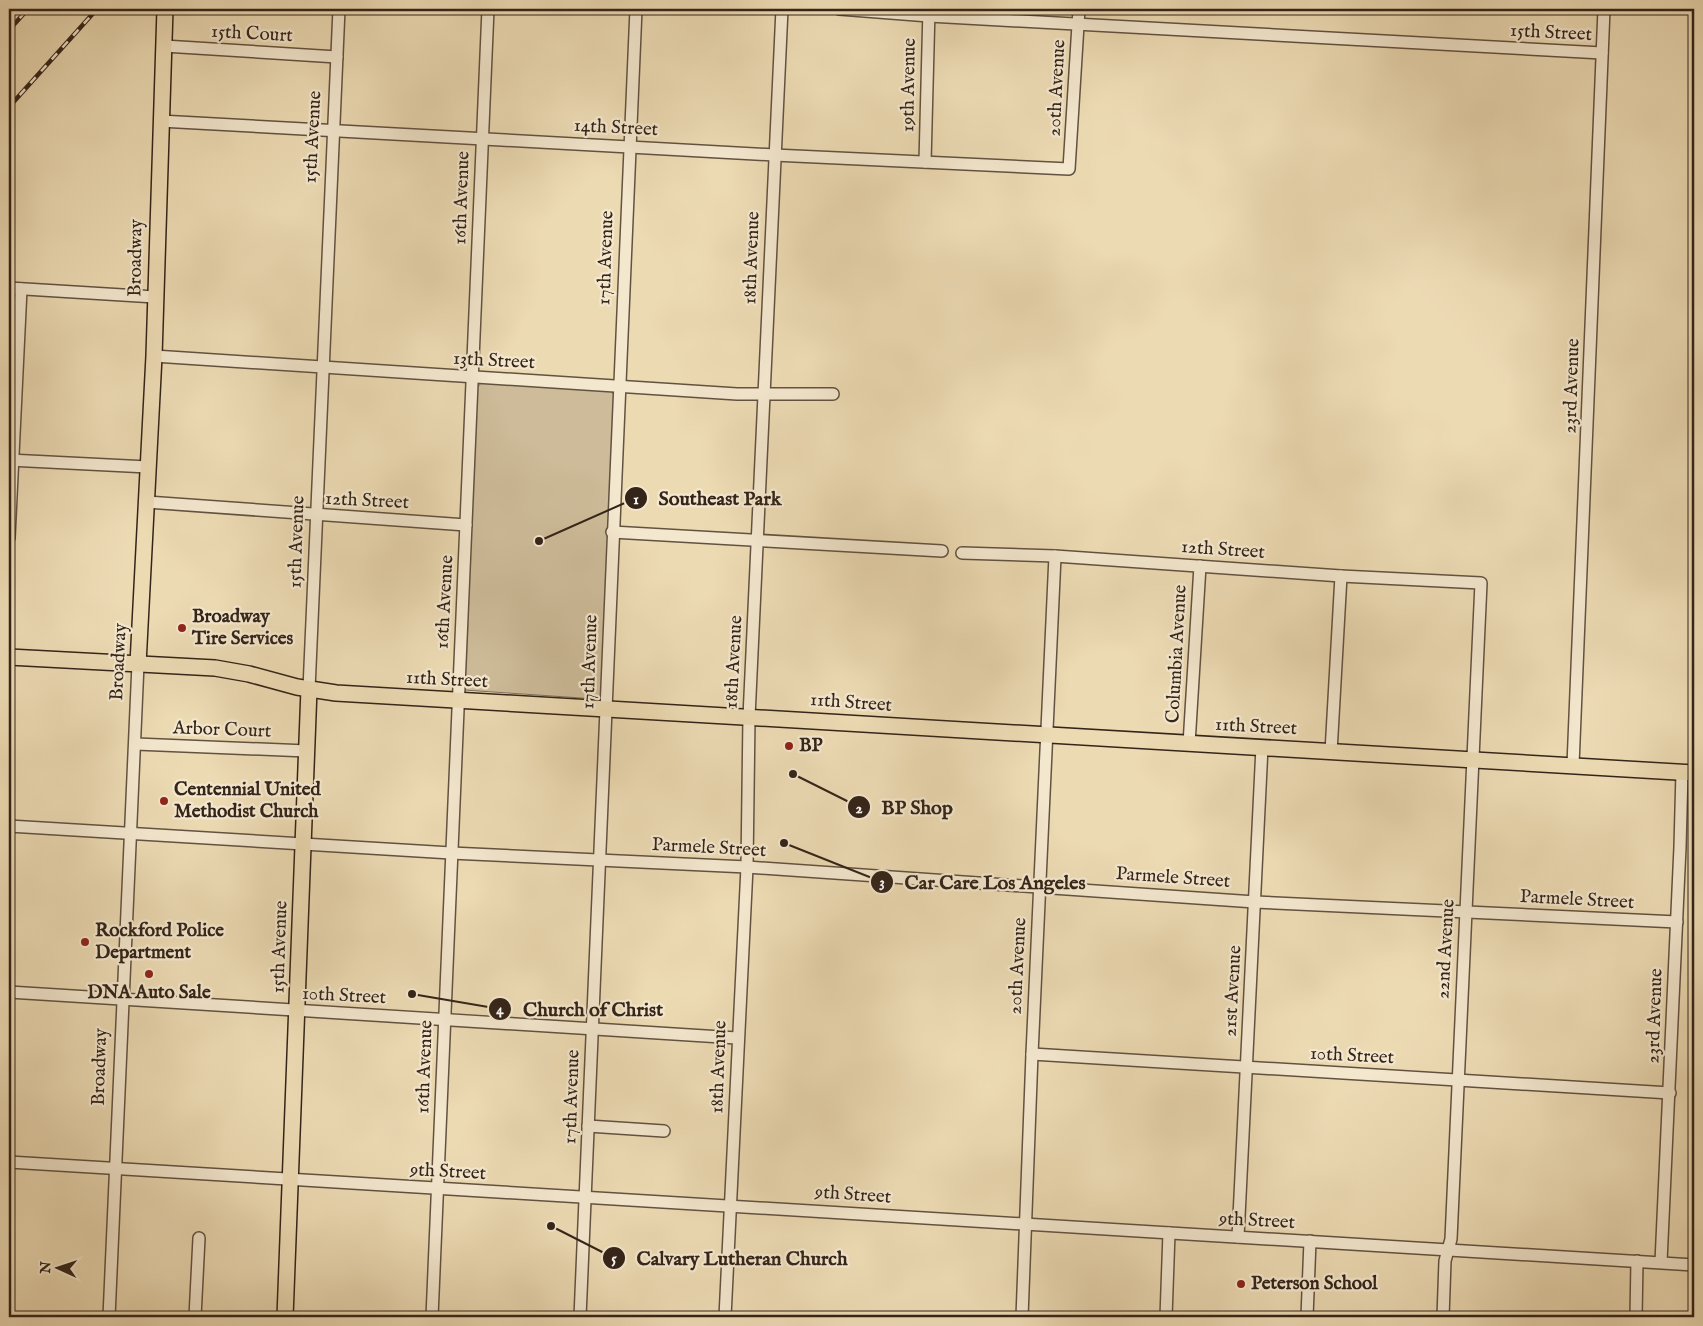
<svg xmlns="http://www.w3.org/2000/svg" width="1703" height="1326" viewBox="0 0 1703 1326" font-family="'IM FELL English',serif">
  <rect width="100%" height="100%" fill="#ecdab3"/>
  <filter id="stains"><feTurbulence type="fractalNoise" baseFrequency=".004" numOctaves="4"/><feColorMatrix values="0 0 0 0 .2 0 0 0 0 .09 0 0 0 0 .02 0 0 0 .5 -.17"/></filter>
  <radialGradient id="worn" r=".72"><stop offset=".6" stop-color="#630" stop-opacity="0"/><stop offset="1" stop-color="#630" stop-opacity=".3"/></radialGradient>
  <polygon fill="#cdbb99" stroke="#807059" points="481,383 611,391 614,395 601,693 600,697 596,699 464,690 477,388"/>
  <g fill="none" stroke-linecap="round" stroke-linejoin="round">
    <g stroke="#625240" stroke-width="14">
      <g id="minor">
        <polyline points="839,9 929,16 1602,53"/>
        <polyline points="164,46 337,57"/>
        <polyline points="160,121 774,155 1069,169 1079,9"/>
        <polyline points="925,162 929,9"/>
        <polyline points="9,288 155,297"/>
        <polyline points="154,356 737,394 833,394"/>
        <polyline points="9,460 148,467"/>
        <polyline points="147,502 466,525"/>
        <polyline points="612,532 942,551"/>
        <polyline points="9,538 21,289"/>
        <polyline points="962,553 1055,556 1341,576 1481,583 1451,1239 1445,1261 1443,1317"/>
        <polyline points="309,689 339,9"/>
        <polyline points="136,744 307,751"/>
        <polyline points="1189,744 1200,566"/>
        <polyline points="1331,752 1341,576"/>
        <polyline points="1573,765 1604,9"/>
        <polyline points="9,826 451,853 747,867 1255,902 1677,922"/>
        <polyline points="9,992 737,1038"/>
        <polyline points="1032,1054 1670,1093"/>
        <polyline points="588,1126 664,1131"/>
        <polyline points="9,1162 1694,1265"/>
        <polyline points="1238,1237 1262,747"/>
        <polyline points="1661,1262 1680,847 1682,772"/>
        <polyline points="109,1317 138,664"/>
        <polyline points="195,1317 199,1238"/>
        <polyline points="432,1317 488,9"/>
        <polyline points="580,1317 636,9"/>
        <polyline points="725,1317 747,867 749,717 782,9"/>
        <polyline points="1022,1317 1032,1054 1055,556"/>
        <polyline points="1166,1317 1169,1233"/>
        <polyline points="1307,1317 1310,1241"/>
        <polyline points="1636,1317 1637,1261"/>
      </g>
    </g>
    <g stroke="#342419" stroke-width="18">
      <g id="major">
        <polyline points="9,657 215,668 249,674 297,687 336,693 1694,773"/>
        <polyline points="138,664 154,356 165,9"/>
        <polyline points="285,1317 309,689"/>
      </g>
    </g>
    <use href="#minor" stroke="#f3e7ce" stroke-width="11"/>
    <use href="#major" stroke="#ecdab3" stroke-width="15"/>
    <g stroke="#342419" stroke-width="4.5">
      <g id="rail">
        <polyline points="9,30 28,9"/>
        <polyline points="9,107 97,9"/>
      </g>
    </g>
    <use href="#rail" stroke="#f3e7ce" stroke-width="2.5" stroke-dasharray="8" stroke-linecap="butt"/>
  </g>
  <g fill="#8f2418" stroke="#f3e7ce" stroke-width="2">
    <circle cx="182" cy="628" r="5"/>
    <circle cx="789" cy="746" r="5"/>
    <circle cx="164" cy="801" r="5"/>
    <circle cx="85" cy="942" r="5"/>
    <circle cx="149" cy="974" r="5"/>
    <circle cx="1241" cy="1284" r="5"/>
  </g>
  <g text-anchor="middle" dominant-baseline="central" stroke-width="4.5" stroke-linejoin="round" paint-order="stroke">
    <g font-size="19" fill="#342419" stroke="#f3e7ce">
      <text transform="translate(1551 33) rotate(3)">15th Street</text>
      <text transform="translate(252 34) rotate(3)">15th Court</text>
      <text transform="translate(909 85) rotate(-89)">19th Avenue</text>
      <text transform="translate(1057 88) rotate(-87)">20th Avenue</text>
      <text transform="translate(616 128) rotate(3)">14th Street</text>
      <text transform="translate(313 137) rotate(-87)">15th Avenue</text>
      <text transform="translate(462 198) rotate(-88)">16th Avenue</text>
      <text transform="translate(136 258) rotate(-89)">Broadway</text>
      <text transform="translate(606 258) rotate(-88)">17th Avenue</text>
      <text transform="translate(752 258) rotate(-88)">18th Avenue</text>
      <text transform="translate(494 361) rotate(3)">13th Street</text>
      <text transform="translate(1572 386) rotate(-88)">23rd Avenue</text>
      <text transform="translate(367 501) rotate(3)">12th Street</text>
      <text transform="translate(297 542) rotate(-88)">15th Avenue</text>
      <text transform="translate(1223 550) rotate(4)">12th Street</text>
      <text transform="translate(445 602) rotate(-87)">16th Avenue</text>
      <text transform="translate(1177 654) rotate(-87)">Columbia Avenue</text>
      <text transform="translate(119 662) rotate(-87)">Broadway</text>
      <text transform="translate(590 662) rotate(-88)">17th Avenue</text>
      <text transform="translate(734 662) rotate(-87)">18th Avenue</text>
      <text transform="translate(447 680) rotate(3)">11th Street</text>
      <text transform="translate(851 703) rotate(4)">11th Street</text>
      <text transform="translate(1256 727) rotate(3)">11th Street</text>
      <text transform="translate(222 730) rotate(2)">Arbor Court</text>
      <text transform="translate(709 848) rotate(3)">Parmele Street</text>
      <text transform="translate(1173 878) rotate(4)">Parmele Street</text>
      <text transform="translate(1577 900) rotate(3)">Parmele Street</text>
      <text transform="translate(280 947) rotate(-88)">15th Avenue</text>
      <text transform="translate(1446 949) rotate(-87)">22nd Avenue</text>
      <text transform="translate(1018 966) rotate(-87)">20th Avenue</text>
      <text transform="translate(1233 991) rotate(-87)">21st Avenue</text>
      <text transform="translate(344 996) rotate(3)">10th Street</text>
      <text transform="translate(1655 1016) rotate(-88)">23rd Avenue</text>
      <text transform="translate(1352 1056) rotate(3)">10th Street</text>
      <text transform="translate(100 1067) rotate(-88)">Broadway</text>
      <text transform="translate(425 1067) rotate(-88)">16th Avenue</text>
      <text transform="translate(719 1067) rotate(-88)">18th Avenue</text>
      <text transform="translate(572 1097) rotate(-88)">17th Avenue</text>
      <text transform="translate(448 1172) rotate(3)">9th Street</text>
      <text transform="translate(853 1195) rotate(4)">9th Street</text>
      <text transform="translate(1257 1221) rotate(3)">9th Street</text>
    </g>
    <g font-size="19" font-weight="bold" fill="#342419" stroke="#f3e7ce" text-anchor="start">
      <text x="192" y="617">Broadway<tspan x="192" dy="22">Tire Services</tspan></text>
      <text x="799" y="746">BP</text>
      <text x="174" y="790">Centennial United<tspan x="174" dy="22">Methodist Church</tspan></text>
      <text x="95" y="931">Rockford Police<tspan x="95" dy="22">Department</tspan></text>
      <text x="149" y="993" text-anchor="middle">DNA Auto Sale</text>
      <text x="1251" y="1284">Peterson School</text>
    </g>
  </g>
  <path fill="none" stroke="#342419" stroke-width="2" d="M539 541L636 498M793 774L859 807M784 843L882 882M412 994L500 1009M551 1226L614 1258"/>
  <g fill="#342419" stroke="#f3e7ce" stroke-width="2">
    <circle cx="539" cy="541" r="5"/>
    <circle cx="793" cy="774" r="5"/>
    <circle cx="784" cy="843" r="5"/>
    <circle cx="412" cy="994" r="5"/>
    <circle cx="551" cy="1226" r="5"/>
    <circle cx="636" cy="498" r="12"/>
    <circle cx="859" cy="807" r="12"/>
    <circle cx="882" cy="882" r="12"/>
    <circle cx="500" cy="1009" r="12"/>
    <circle cx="614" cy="1258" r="12"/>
  </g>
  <g font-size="15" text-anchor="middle" font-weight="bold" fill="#fff">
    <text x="636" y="504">1</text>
    <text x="859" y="813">2</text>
    <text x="882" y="887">3</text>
    <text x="500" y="1014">4</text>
    <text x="614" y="1263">5</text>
  </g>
  <g font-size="20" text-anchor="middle" font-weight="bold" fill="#342419" stroke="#f3e7ce" stroke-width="4.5" stroke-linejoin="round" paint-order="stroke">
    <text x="720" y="505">Southeast Park</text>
    <text x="917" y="814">BP Shop</text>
    <text x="995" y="889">Car Care Los Angeles</text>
    <text x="593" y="1016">Church of Christ</text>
    <text x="742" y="1265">Calvary Lutheran Church</text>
  </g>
  <rect width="1703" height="1326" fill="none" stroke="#ecdab3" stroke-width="30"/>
  <rect x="10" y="10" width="1683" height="1306" fill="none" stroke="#342419" stroke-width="2.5"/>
  <rect x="15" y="15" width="1673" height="1296" fill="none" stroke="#342419"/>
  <g transform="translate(58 1268) rotate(273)" stroke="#f3e7ce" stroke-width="4" paint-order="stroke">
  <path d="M0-4L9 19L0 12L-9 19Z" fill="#342419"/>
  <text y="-8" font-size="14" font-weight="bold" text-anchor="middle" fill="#342419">N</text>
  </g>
  <rect width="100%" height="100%" filter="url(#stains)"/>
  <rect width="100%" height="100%" fill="url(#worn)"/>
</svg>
